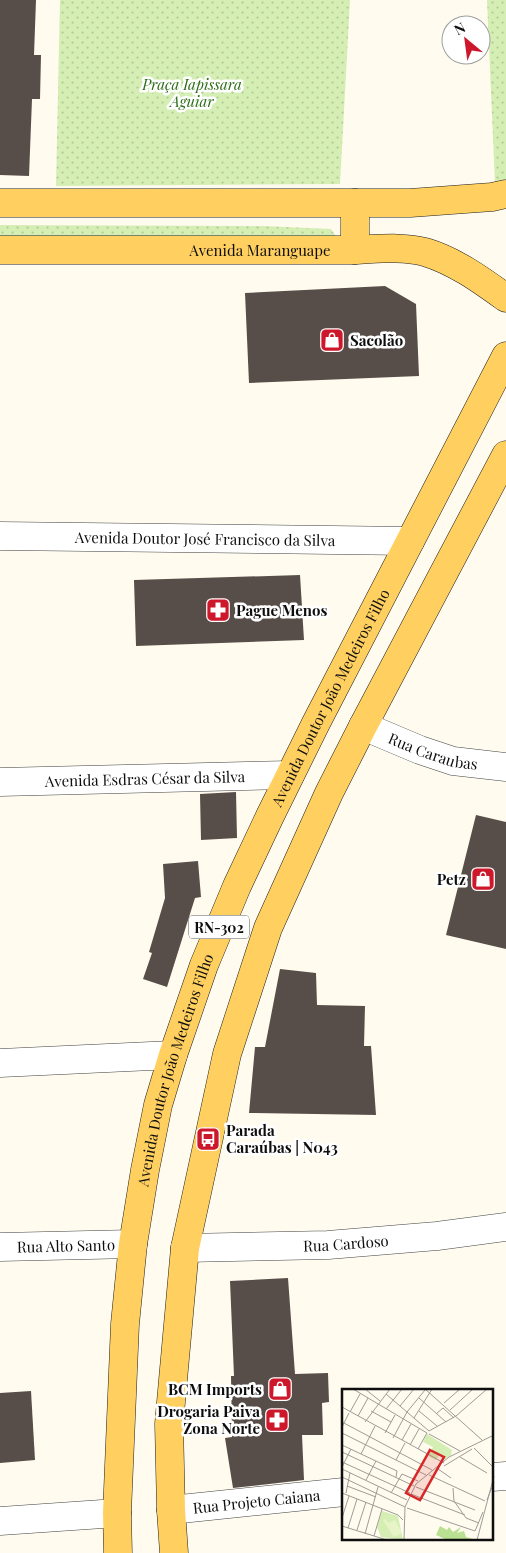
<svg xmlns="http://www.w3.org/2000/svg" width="506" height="1553" viewBox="0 0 506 1553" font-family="'Playfair Display',serif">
  <defs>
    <pattern id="park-dots" width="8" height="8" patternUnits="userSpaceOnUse" patternTransform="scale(1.25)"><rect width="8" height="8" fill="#d5eeb4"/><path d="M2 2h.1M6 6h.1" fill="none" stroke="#b6cb9a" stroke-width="1.8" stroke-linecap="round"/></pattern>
  </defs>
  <rect width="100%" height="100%" fill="#fffbef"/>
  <g fill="url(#park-dots)">
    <polygon points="60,0 350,0 340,184 56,186"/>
    <polygon points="487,0 506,0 506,180 495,184"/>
    <polygon points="0,225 264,226 331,229 337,238 0,244"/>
  </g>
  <g fill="#584e49">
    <polygon points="0,0 36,0 34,55 41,55 40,99 32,99 29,176 0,175"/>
    <polygon points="385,286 416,304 419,376 249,383 245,293"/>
    <polygon points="300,575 304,640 136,646 134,580"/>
    <polygon points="236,792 237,838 201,840 200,794"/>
    <polygon points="476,815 506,822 506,949 446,935"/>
    <polygon points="198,861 201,897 195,898 167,987 143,979 152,953 149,952 165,898 163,864"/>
    <polygon points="280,969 316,973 317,1005 365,1006 364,1046 371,1046 376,1115 249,1113 255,1047 265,1047"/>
    <polygon points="288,1278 295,1374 328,1373 329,1402 322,1403 323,1435 302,1435 304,1480 233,1488 225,1438 232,1437 231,1376 234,1376 230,1281"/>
    <polygon points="31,1391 35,1460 0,1463 0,1393"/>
  </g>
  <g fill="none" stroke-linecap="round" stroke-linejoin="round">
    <g stroke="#414141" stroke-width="29">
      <g id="minor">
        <path id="s1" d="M0,536L410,541"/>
        <path id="s2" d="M363,726L420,750L453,761L506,767"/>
        <path id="s3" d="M0,782L290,775"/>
        <polyline points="0,1063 173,1055"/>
        <path id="s4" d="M0,1247L133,1244"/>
        <path id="s5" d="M185,1248L328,1245L437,1236L506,1227"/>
        <polyline points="492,1477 506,1476"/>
        <path id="s6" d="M171,1510L344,1492"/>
        <polyline points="0,1521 117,1513"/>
      </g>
    </g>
    <g stroke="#1f1f1f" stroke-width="29">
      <g id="major">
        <polyline points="0,203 410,203 492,197 506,194"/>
        <polyline points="355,203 355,250"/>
        <path id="s7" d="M0,250H355C378,249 403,246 425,252C455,261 481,280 506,298"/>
        <path id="s8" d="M118,1553L117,1513L125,1324L133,1244L145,1170L158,1105L173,1055L204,965L237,886L270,816L316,723L506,356"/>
        <polyline points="174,1553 171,1510 169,1424 185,1248 227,1054 268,928 329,793 363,726 506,455"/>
      </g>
    </g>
    <use href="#minor" stroke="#fff" stroke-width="28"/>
    <use href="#major" stroke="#ffcf5f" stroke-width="28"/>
  </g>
  <defs>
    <g id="shop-square" transform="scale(1.25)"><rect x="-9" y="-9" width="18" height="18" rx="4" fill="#cd172a" stroke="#fff"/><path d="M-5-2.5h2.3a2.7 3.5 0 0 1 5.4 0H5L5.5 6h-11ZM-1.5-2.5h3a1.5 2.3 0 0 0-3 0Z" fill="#fff"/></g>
    <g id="pharmacy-square" transform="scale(1.25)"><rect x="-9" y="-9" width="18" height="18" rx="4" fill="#cd172a" stroke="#fff"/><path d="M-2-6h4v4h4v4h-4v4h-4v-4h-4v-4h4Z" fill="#fff"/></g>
    <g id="bus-square" transform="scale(1.25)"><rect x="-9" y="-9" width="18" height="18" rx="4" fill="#cd172a" stroke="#fff"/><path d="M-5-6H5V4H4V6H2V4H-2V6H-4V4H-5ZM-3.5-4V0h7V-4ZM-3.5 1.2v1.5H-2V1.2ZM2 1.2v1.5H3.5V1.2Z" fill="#fff"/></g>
  </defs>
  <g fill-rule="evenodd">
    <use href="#shop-square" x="332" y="340"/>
    <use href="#pharmacy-square" x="218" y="610"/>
    <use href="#shop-square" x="483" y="879"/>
    <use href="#bus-square" x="208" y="1139"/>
    <use href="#shop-square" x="280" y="1389"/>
    <use href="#pharmacy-square" x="277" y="1420"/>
  </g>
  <g text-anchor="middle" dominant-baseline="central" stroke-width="5" stroke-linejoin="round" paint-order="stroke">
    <rect fill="#fff" stroke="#565656" stroke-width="1" x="189" y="915.5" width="60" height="23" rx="4"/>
    <g font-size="14" font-weight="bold" fill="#0e0e0e">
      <text x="219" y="927">RN-302</text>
    </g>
    <g font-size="15" font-style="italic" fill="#2e6d17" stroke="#fff">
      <text x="192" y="84">Praça Iapissara<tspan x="192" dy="17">Aguiar</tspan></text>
    </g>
    <g font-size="15" fill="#0e0e0e" stroke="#fff">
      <text stroke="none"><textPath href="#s7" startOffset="260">Avenida Maranguape</textPath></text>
      <text stroke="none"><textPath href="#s1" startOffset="205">Avenida Doutor José Francisco da Silva</textPath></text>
      <text stroke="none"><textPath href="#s8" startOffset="894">Avenida Doutor João Medeiros Filho</textPath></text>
      <text stroke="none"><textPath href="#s2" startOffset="75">Rua Caraubas</textPath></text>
      <text stroke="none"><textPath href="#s3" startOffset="145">Avenida Esdras César da Silva</textPath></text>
      <text stroke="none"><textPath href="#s8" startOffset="489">Avenida Doutor João Medeiros Filho</textPath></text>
      <text stroke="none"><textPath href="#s5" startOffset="161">Rua Cardoso</textPath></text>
      <text stroke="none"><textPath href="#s4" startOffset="66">Rua Alto Santo</textPath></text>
      <text stroke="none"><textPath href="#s6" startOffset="86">Rua Projeto Caiana</textPath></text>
    </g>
    <g font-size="15" font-weight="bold" fill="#0e0e0e" stroke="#fff" text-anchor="start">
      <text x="350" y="340">Sacolão</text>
      <text x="236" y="610">Pague Menos</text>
      <text x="466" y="879" text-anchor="end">Petz</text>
      <text x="226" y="1130">Parada<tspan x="226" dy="17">Caraúbas | N043</tspan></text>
      <text x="262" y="1389" text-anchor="end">BCM Imports</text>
      <text x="260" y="1411" text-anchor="end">Drogaria Paiva<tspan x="260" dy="17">Zona Norte</tspan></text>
    </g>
  </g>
  <g transform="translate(342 1389)">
    <rect width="151" height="151" fill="#fffbef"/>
    <path d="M98,137L105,141L107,138L111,143L119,138L115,144L122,142L124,148L134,151H105L94,146Z" fill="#b9e191"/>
    <path d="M85,45L110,61L109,66L99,73L101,67L98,65L94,71L86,67L91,58L81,53ZM40,122L56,127L61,151L39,148L35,138Z" fill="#d5eeb4"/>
    <path d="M43,130L46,134L53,131L60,144L52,148L41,131Z" fill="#e7f4c7"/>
    <path fill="none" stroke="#9f9c95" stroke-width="1" d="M11,0L85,44M23,0L38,12M83,0L140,51M44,5L87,42M77,9L104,33M102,14L118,0M58,17L72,0M0,18L102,74M44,20L60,0M108,21L131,0M29,22L49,33M77,22L95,37M8,23L18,5M94,25L101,19L112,29M16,27L26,9M72,29L90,0M0,33L90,81M23,33L48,0M0,38L7,24M87,42L114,27L145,0M0,44L84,86M43,44L53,26M87,45L118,62M51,49L65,23L83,1M60,51L69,35M0,56L55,82L54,88M68,56L77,40M132,59L150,77M76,60L85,44M0,63L72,97M19,65L33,37M118,68L145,84M54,71L63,54M0,73L68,104M102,77L130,60M0,78L9,60M0,80L65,111M96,80L109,89M87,86L143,112M0,88L63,118M24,91L34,72M5,97L34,108M74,98L133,121M111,99L112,112L124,129L137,134M0,104L56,126L61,131M4,104L8,84M49,104L60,85L76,92M69,105L123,126M145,111L152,93M65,119L133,142L141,123M0,129L7,107M0,137L45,151M6,139L15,110M15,141L24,113M23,145L36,98M32,147L40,120M62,151L63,118L74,95L107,68L152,46M135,151L152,87"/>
    <path fill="#d62828" fill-opacity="0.15" stroke="#d62828" stroke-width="2.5" d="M88,61L102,68L78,111L64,104Z"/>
    <rect width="151" height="151" fill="none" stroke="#0e0e0e" stroke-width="2.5"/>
  </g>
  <g transform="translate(466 40) rotate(331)"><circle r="24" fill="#ffffff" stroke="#9f9f9f"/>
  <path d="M0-4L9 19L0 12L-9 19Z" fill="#cd172a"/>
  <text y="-8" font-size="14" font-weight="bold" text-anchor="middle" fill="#0e0e0e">N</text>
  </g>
</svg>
